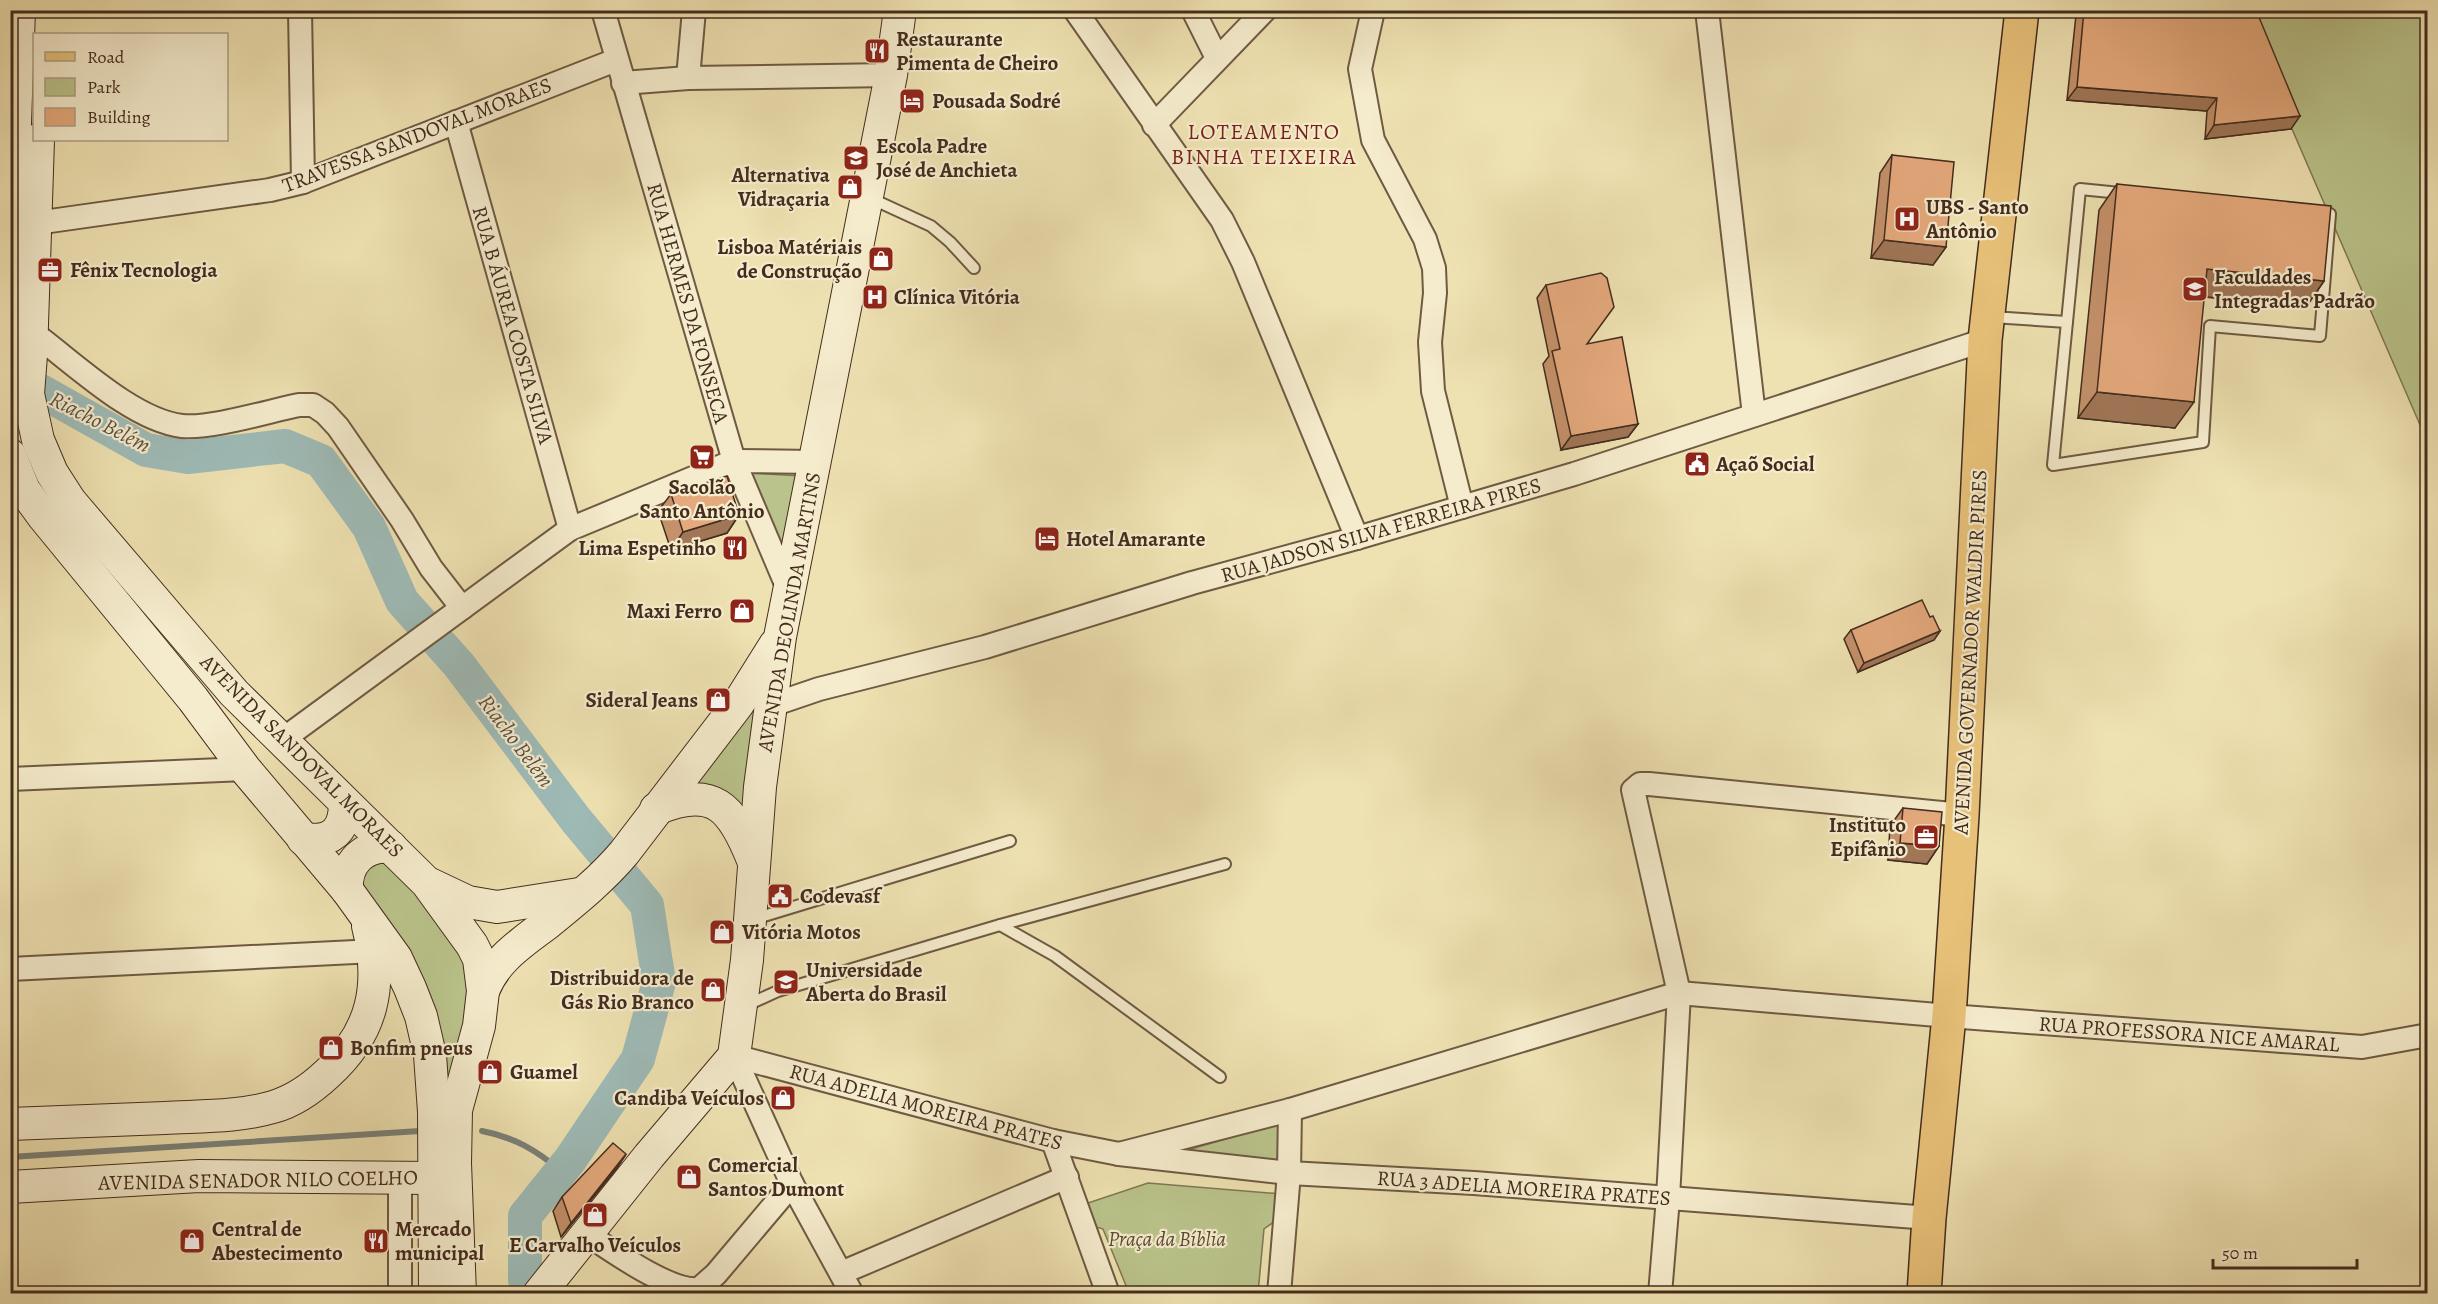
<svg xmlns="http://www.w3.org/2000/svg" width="2438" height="1304" viewBox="0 0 2438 1304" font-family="Alegreya,serif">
  <rect width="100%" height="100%" fill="#efe2b2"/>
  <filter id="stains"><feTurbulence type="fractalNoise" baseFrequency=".00333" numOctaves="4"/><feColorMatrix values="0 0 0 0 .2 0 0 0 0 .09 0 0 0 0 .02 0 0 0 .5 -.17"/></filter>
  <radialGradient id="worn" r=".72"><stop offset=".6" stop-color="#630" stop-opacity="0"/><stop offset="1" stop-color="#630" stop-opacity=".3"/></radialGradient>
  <g fill="#bac38b" stroke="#7f7854" stroke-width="1.5">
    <polygon points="2241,11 2427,11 2427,441"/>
    <polygon points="750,473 802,476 788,571"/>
    <polygon points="762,683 742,816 690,791"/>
    <polygon points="375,862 394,865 463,954 475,1022 438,1107 358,885 367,867"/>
    <polygon points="1298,1118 1299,1168 1143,1163"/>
    <polygon points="1148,1183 1282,1194 1278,1219 1264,1229 1258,1293 1129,1293 1103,1229 1087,1224 1082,1205"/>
  </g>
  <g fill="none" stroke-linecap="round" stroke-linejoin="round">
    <g stroke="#7a827a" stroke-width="6">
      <path d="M482,1131C514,1137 536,1150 561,1171"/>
      <polyline points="10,1157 420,1131"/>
    </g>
    <polyline stroke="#9ebbb7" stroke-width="34" points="39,390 146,450 188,457 285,446 321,461 369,527 402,601 459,665 576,820 647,905 659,982 638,1059 570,1160 525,1216 525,1280 539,1294"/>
    <g stroke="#6f5a43" stroke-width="14">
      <g id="lane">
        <polygon points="2080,189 2330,214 2320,336 2210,326 2203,442 2053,465"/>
        <polyline points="870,198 931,226 950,242 974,268"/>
        <polyline points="1992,317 2067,322"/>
        <polyline points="754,919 1010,841"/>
        <polyline points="1000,925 1055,956 1220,1077"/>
        <polyline points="745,1006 778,991 1000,925 1225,864"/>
      </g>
    </g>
    <g stroke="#6f5a43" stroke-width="26">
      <g id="street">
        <polyline points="300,10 303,182"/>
        <polyline points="603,10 734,461 789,591"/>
        <polyline points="1075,10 1222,220 1243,262 1357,538"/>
        <polyline points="1193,10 1217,58"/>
        <polyline points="1370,10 1372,15 1360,69 1373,140 1425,239 1434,268 1435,293 1430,342 1433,391 1462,507"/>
        <polyline points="1707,10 1754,415"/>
        <polyline points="688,78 694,10"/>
        <polyline points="623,83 688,78 891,75"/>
        <polyline points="456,122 570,529"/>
        <polyline points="1154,125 1265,10"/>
        <polyline points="36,223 270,190 303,182 616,60"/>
        <path d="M32,332C73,362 132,420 182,426C211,429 269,411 299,405H313L325,413L338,427L402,520L431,568L462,608"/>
        <polyline points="772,705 819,689 985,647 1192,583 1357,538 1574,474 1985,340"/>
        <polyline points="282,740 570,529 734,461 815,462"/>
        <polyline points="10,779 245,769"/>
        <polyline points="10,969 375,951"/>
        <polyline points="734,1056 1053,1141 1119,1154 1289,1173 1474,1183 1929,1218"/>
        <polyline points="734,1056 792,1184 852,1294"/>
        <polyline points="1053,1141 1108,1294"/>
        <polyline points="1119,1154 1290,1110 1679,993 1949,1016 2362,1047 2428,1035"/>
        <path d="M587,1234C611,1250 671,1293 699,1289L716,1274L792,1184"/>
        <polyline points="841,1273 1067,1177"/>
        <polyline points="400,1294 400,1177"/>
        <polyline points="1279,1294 1289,1173 1290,1110"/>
        <polyline points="1660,1294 1668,1198 1679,993 1633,790 1640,784 1649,784 1962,815"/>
      </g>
    </g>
    <g stroke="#442c1e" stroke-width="34">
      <g id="secondary">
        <polyline points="38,140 31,355 28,394 38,440 52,473 70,501 234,693 427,883 472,945 479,959 483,991 479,1026 456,1110 455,1163 460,1294"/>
        <polyline points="10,263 19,10"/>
        <polyline points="10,455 24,490 43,516 193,699 245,769 347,890 396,958 410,988 421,1016 430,1055 434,1112 435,1294"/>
        <path d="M656,809C714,785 732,807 753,860"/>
        <path d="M303,839C332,843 345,831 345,803"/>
        <polyline points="430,884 468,902 497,907 579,894"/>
        <path d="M347,890C345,863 364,844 391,847"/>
        <path d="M483,991C496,958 522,943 549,922C576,900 602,879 624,853L738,704L775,645"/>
        <path d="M10,1124C62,1122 113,1120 165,1118C200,1116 239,1117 273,1107C294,1101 311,1089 327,1074C373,1033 383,985 368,926"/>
        <polyline points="10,1187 199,1176 434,1178"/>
        <polyline points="539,1294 649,1156 734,1056 747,960 760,787 780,637 891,75 900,10"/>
      </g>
    </g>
    <g stroke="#442c1e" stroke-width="36">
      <polyline id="primary" points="1924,1294 1929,1218 1949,1016 1962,815 1985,340 2022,10"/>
    </g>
    <use href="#lane" stroke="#f5eccd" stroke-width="10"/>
    <use href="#street" stroke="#f5eccd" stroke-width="22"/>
    <use href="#secondary" stroke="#f5eccd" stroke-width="32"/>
    <use href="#primary" stroke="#e8c179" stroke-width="33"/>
  </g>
  <g fill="#c4916b" stroke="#442c1e" stroke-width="1.5">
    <polygon points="2079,10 2256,10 2291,129 2205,139 2207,111 2067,100 2076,15"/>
    <polygon points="1892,155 1946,247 1933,265 1871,258 1880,173"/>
    <polygon points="2117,184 2324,281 2306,307 2204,297 2175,428 2078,418 2099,210"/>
    <polygon points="1546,285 1588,344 1638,424 1628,437 1561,450 1543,364 1549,356 1537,298"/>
    <polygon points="671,494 739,515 727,533 671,550 658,511"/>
    <polygon points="1930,617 1940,631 1934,640 1858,672 1844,639 1851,630"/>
    <polygon points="1903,808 1939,846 1927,864 1888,860 1890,826"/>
    <polygon points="626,1154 617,1168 561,1237 553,1211 562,1197"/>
  </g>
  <g fill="#a07657" stroke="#442c1e" stroke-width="1.5">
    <polygon points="2077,87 2217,98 2207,111 2067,100"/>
    <polygon points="2300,116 2291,129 2205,139 2214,125"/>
    <polygon points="1884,240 1946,247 1933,265 1871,258"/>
    <polygon points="2207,269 2324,281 2306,307 2188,295"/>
    <polygon points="2097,392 2194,402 2175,428 2078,418"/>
    <polygon points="1638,424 1628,437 1561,450 1571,436"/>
    <polygon points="739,515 727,533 671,550 683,532"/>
    <polygon points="1940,631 1934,640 1858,672 1864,663"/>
    <polygon points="1900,843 1939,846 1927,864 1888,860"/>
    <polygon points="626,1154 617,1168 561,1237 571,1223"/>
  </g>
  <g fill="#e4a97c" stroke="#442c1e" stroke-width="1.5">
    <polygon points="2084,10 2256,10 2300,116 2214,125 2217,98 2077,87"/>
    <polygon points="1892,155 1954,162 1946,247 1884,240"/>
    <polygon points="2117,184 2331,206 2324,281 2207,269 2194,402 2097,392"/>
    <polygon points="1601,273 1607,278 1614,307 1587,344 1622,337 1638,424 1571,436 1552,351 1560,349 1546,285"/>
    <polygon points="727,476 739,515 683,532 671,494"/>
    <polygon points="1922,600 1930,617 1933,616 1940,631 1864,663 1851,630"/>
    <polygon points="1903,808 1942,812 1939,846 1900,843"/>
    <polygon points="613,1143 626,1154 571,1223 562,1197"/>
  </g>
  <defs>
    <g id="restaurant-square" transform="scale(1.35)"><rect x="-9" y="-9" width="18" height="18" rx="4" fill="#8f2418" stroke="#f5eccd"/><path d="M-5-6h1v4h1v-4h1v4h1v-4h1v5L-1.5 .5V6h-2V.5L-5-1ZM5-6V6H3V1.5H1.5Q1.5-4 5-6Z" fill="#fff"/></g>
    <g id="hotel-square" transform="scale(1.35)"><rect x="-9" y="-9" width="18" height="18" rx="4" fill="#8f2418" stroke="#f5eccd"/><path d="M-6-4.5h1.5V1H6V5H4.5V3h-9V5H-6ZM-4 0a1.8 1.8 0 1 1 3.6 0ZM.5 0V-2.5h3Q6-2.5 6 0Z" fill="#fff"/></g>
    <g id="school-square" transform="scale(1.35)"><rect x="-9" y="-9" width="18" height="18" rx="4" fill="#8f2418" stroke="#f5eccd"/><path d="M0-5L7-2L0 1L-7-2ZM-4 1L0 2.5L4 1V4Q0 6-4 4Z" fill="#fff"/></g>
    <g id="shop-square" transform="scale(1.35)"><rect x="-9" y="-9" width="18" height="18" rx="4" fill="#8f2418" stroke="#f5eccd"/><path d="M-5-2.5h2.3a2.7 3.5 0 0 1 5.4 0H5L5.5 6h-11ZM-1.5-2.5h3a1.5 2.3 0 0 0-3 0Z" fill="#fff"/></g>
    <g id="hospital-square" transform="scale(1.35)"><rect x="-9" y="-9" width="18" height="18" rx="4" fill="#8f2418" stroke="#f5eccd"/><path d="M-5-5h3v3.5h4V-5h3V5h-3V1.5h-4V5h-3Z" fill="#fff"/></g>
    <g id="office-square" transform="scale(1.35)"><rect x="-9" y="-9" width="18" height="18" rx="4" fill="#8f2418" stroke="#f5eccd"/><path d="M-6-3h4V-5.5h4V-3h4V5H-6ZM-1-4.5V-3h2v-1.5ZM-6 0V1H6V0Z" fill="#fff"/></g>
    <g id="university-square" transform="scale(1.35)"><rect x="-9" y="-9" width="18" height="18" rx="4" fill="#8f2418" stroke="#f5eccd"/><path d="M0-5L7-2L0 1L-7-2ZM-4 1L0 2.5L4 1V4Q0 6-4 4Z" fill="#fff"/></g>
    <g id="supermarket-square" transform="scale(1.35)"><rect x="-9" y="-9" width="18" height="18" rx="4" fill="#8f2418" stroke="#f5eccd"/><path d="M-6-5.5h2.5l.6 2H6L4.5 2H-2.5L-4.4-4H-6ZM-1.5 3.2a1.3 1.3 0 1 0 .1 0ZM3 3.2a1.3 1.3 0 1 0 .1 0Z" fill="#fff"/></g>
    <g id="civic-square" transform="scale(1.35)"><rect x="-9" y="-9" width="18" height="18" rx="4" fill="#8f2418" stroke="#f5eccd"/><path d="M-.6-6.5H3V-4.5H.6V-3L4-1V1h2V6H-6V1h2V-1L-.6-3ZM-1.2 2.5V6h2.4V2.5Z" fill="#fff"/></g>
  </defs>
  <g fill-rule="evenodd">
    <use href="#restaurant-square" x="877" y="51"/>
    <use href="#hotel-square" x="912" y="101"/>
    <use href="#school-square" x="856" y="158"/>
    <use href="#shop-square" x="850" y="187"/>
    <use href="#hospital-square" x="1907" y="219"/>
    <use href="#shop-square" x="881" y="259"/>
    <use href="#office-square" x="50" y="270"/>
    <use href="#university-square" x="2195" y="289"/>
    <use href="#hospital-square" x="875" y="297"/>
    <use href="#supermarket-square" x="702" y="457"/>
    <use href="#civic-square" x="1697" y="464"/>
    <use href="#hotel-square" x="1047" y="539"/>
    <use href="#restaurant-square" x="735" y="548"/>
    <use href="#shop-square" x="742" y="611"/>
    <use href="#shop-square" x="718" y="700"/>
    <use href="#office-square" x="1926" y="837"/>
    <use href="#civic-square" x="780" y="896"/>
    <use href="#shop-square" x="722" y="932"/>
    <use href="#university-square" x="786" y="982"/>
    <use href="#shop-square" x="713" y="990"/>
    <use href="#shop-square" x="331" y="1048"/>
    <use href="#shop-square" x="490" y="1072"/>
    <use href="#shop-square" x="783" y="1098"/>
    <use href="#shop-square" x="689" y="1177"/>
    <use href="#shop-square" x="595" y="1215"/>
    <use href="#shop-square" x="192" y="1241"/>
    <use href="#restaurant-square" x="376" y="1241"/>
  </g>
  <g text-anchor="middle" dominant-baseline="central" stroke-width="4.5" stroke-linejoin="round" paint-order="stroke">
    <g font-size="21" font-weight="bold" fill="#442c1e" stroke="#f5eccd" text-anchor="start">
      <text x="896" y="39">Restaurante<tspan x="896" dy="24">Pimenta de Cheiro</tspan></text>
      <text x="932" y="101">Pousada Sodré</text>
      <text x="876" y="146">Escola Padre<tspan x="876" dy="24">José de Anchieta</tspan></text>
      <text x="830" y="175" text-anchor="end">Alternativa<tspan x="830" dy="24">Vidraçaria</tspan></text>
      <text x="1926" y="207">UBS - Santo<tspan x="1926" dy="24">Antônio</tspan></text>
      <text x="862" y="247" text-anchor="end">Lisboa Matériais<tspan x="862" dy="24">de Construção</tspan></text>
      <text x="70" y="270">Fênix Tecnologia</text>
      <text x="2214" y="277">Faculdades<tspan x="2214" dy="24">Integradas Padrão</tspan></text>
      <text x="894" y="297">Clínica Vitória</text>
      <text x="1716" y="464">Açaõ Social</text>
      <text x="702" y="487" text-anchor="middle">Sacolão<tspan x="702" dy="24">Santo Antônio</tspan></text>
      <text x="1066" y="539">Hotel Amarante</text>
      <text x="716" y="548" text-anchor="end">Lima Espetinho</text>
      <text x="722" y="611" text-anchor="end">Maxi Ferro</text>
      <text x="698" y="700" text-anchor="end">Sideral Jeans</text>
      <text x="1906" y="825" text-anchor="end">Instituto<tspan x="1906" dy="24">Epifânio</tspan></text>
      <text x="800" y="896">Codevasf</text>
      <text x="742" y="932">Vitória Motos</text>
      <text x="806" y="970">Universidade<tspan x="806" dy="24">Aberta do Brasil</tspan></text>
      <text x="694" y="978" text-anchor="end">Distribuidora de<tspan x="694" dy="24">Gás Rio Branco</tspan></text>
      <text x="350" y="1048">Bonfim pneus</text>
      <text x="510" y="1072">Guamel</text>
      <text x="764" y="1098" text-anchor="end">Candiba Veículos</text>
      <text x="708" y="1165">Comercial<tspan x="708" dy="24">Santos Dumont</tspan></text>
      <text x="212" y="1229">Central de<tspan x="212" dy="24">Abestecimento</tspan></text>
      <text x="395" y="1229">Mercado<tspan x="395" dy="24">municipal</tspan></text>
      <text x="595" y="1245" text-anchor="middle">E Carvalho Veículos</text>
    </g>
    <g font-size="21" fill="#442c1e" stroke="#f5eccd">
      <text transform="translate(417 135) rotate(-21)">TRAVESSA SANDOVAL MORAES</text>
      <text transform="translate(688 303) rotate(74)">RUA HERMES DA FONSECA</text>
      <text transform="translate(513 325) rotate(74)">RUA B ÁUREA COSTA SILVA</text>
      <text transform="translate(1381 530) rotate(-16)">RUA JADSON SILVA FERREIRA PIRES</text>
      <text transform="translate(789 612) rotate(-80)">AVENIDA DEOLINDA MARTINS</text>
      <text transform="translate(1970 652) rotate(-87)">AVENIDA GOVERNADOR WALDIR PIRES</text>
      <text transform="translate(302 756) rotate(45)">AVENIDA SANDOVAL MORAES</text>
      <text transform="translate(2189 1034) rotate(4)">RUA PROFESSORA NICE AMARAL</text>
      <text transform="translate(926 1107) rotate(15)">RUA ADELIA MOREIRA PRATES</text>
      <text transform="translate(258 1180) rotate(-1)">AVENIDA SENADOR NILO COELHO</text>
      <text transform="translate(1524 1188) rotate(4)">RUA 3 ADELIA MOREIRA PRATES</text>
    </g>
    <g font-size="21" font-style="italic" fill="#5c4a34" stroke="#f5eccd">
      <text x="1167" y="1239">Praça da Bíblia</text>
    </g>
    <g font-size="22" letter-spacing="1.5" fill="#7a1f14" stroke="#f5eccd">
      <text x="1264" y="132">LOTEAMENTO<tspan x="1264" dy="25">BINHA TEIXEIRA</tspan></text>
    </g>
    <g font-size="22" font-style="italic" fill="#5a5044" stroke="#f5eccd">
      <text transform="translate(100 422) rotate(27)">Riacho Belém</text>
      <text transform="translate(516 741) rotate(53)">Riacho Belém</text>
    </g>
  </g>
  <rect width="2438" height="1304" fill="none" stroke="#efe2b2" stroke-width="36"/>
  <rect x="12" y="12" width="2414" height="1280" fill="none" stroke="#442c1e" stroke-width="3"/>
  <rect x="18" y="18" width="2402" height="1268" fill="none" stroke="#442c1e" stroke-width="1.5"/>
  <rect x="33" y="33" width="195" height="108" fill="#f5eccd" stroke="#ae9f87" stroke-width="1.5"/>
  <rect x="45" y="52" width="30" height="9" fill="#e8c179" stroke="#ae9f87" stroke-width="1.5"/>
  <text x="87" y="63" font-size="18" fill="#442c1e">Road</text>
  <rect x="45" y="78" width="30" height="18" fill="#bac38b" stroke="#ae9f87" stroke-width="1.5"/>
  <text x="87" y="93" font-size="18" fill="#442c1e">Park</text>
  <rect x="45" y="108" width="30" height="18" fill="#e4a97c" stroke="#ae9f87" stroke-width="1.5"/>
  <text x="87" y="123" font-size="18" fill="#442c1e">Building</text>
  <path d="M2213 1259v9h144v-9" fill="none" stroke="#442c1e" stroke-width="3"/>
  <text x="2222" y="1259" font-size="18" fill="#442c1e" stroke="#f5eccd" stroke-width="4.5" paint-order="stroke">50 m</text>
  <rect width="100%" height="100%" filter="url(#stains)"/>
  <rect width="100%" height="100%" fill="url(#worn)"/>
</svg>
